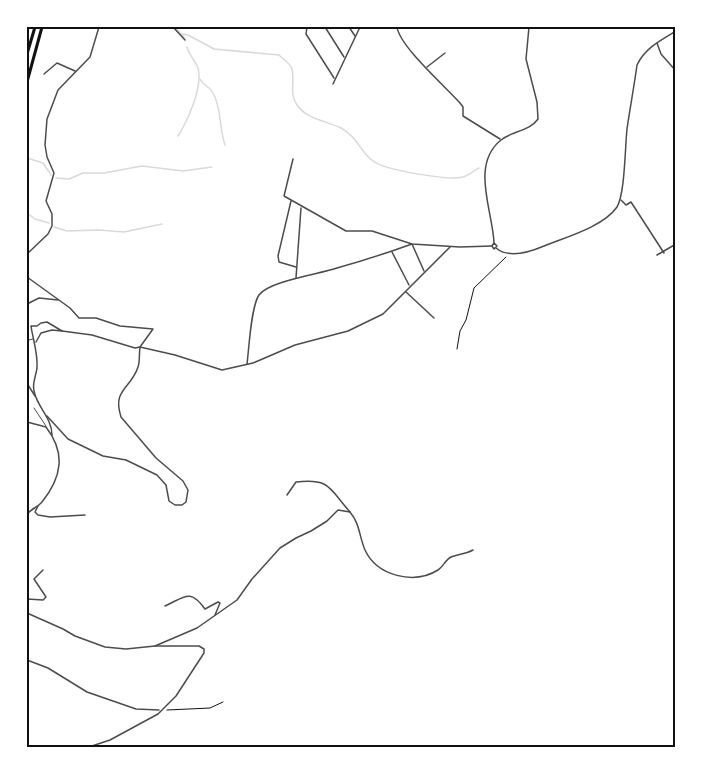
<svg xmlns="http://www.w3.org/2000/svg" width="703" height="775" viewBox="0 0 703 775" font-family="Raleway,sans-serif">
  <rect width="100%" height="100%" fill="#fff"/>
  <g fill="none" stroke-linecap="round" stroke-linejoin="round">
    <g stroke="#d9d9d9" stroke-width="1.5">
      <polyline points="175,27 184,37"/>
      <path d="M182,34L188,35L214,49L279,55C283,59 290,63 292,69C295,81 289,94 297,105C306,119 327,121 341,128C359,138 359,151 373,161C384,170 450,181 463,177C469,175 475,170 479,168"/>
      <path d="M200,79C203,86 210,86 213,93C222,109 219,128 225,145"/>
      <path d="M178,136C188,120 203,87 198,68C195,60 189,55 187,47"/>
      <polyline points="27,158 43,163 51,175"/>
      <polyline points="56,178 69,179 83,173 104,173 142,166 183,171 212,167"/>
      <polyline points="27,213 35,219 49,223"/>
      <polyline points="54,227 67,231 99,230 124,232 162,224"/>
    </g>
    <g stroke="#111" stroke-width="1">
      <polyline points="457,349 460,331 466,320 474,288 506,257"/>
      <polyline points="167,710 210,708 223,702"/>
    </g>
    <g stroke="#4c4c4c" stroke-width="1">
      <polyline points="27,337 29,340 33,339"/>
      <polyline points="34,408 46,426"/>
    </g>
    <g stroke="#4c4c4c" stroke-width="1.5">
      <polyline points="173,27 185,40"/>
      <polyline points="307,27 306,34 334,78"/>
      <polyline points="325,27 344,57"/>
      <polyline points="349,27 355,36"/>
      <path d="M397,27C400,47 445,86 460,103L463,107V116L500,139"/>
      <polyline points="657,43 661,54 676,71"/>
      <polyline points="427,67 445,53"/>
      <polyline points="44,74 57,63 75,71"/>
      <polyline points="333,84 360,27"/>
      <polyline points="293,159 284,196 346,231 372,231 412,244 460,247 492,246"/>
      <polyline points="621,200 626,205 631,202 664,253"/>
      <polyline points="291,201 278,256 279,262 296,267"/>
      <path d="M494,243C493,211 470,165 501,140C512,131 530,131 538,119L537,102L526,59L529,27"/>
      <polygon points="494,243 497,246 494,249 492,246"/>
      <path d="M496,248C509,259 530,252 544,246C566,237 603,227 617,207C625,194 625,147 627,129C630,108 634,87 637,65C645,48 661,40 676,31"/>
      <polyline points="392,252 409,285"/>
      <polyline points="27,254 48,234 52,226 52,214 46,201 54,173 47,157 45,145 47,119 58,90 90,57 99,27"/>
      <polyline points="657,255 676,244"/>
      <polyline points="27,277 70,308 79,318 96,318 120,326 153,329 140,347 175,355 222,370 253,363 295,345 348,331 383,314 450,247"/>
      <polyline points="296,278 301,208"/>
      <polyline points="406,292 434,318"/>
      <polyline points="27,304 39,298 58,300"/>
      <path d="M36,342L41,333L52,330L62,331L47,322L41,323L37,326H31C33,340 38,353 37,368C36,376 32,383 34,391C37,407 52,418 52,435"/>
      <path d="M247,364C249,349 251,306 259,295C269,281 320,274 337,268C362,261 387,253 412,244L424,271"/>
      <polyline points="27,379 28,385 35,396"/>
      <path d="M47,416L68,439L103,456L126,460L157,475L166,485L169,501L175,505H182L186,502L188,490L183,481L156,458L121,417C112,389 131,389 138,367C140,362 139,354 140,347L135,348L92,335L62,331"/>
      <path d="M27,422L46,427C66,453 62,477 42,502C38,507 31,509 27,514"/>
      <path d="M287,495L296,482C330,478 329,488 350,512"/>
      <polyline points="38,506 35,512 38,515 50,517 85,515"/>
      <polyline points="27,599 43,600 46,597 34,579 43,570"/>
      <path d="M165,606C185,597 190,588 205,609L218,602L220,603L215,615"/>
      <polyline points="27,613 63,629 75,636 105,647 126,649 155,646 199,646 204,649 204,653 176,696 158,714 110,740 86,748"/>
      <path d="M155,646L197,628L237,600L252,579L280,548L296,538L311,531L327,521L338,510L350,512C360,524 359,536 365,550C377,576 414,585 438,570C443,567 445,560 451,557C458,554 466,554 473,550"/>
      <polyline points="27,660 48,668 87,692 136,709 159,710"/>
    </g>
    <g stroke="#111" stroke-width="3">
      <polyline points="27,54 35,27"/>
      <polyline points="27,82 42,27"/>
    </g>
  </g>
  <rect width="703" height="775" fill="none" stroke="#ffffff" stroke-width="57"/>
  <rect x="28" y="28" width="646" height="718" fill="none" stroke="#111" stroke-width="2"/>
</svg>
